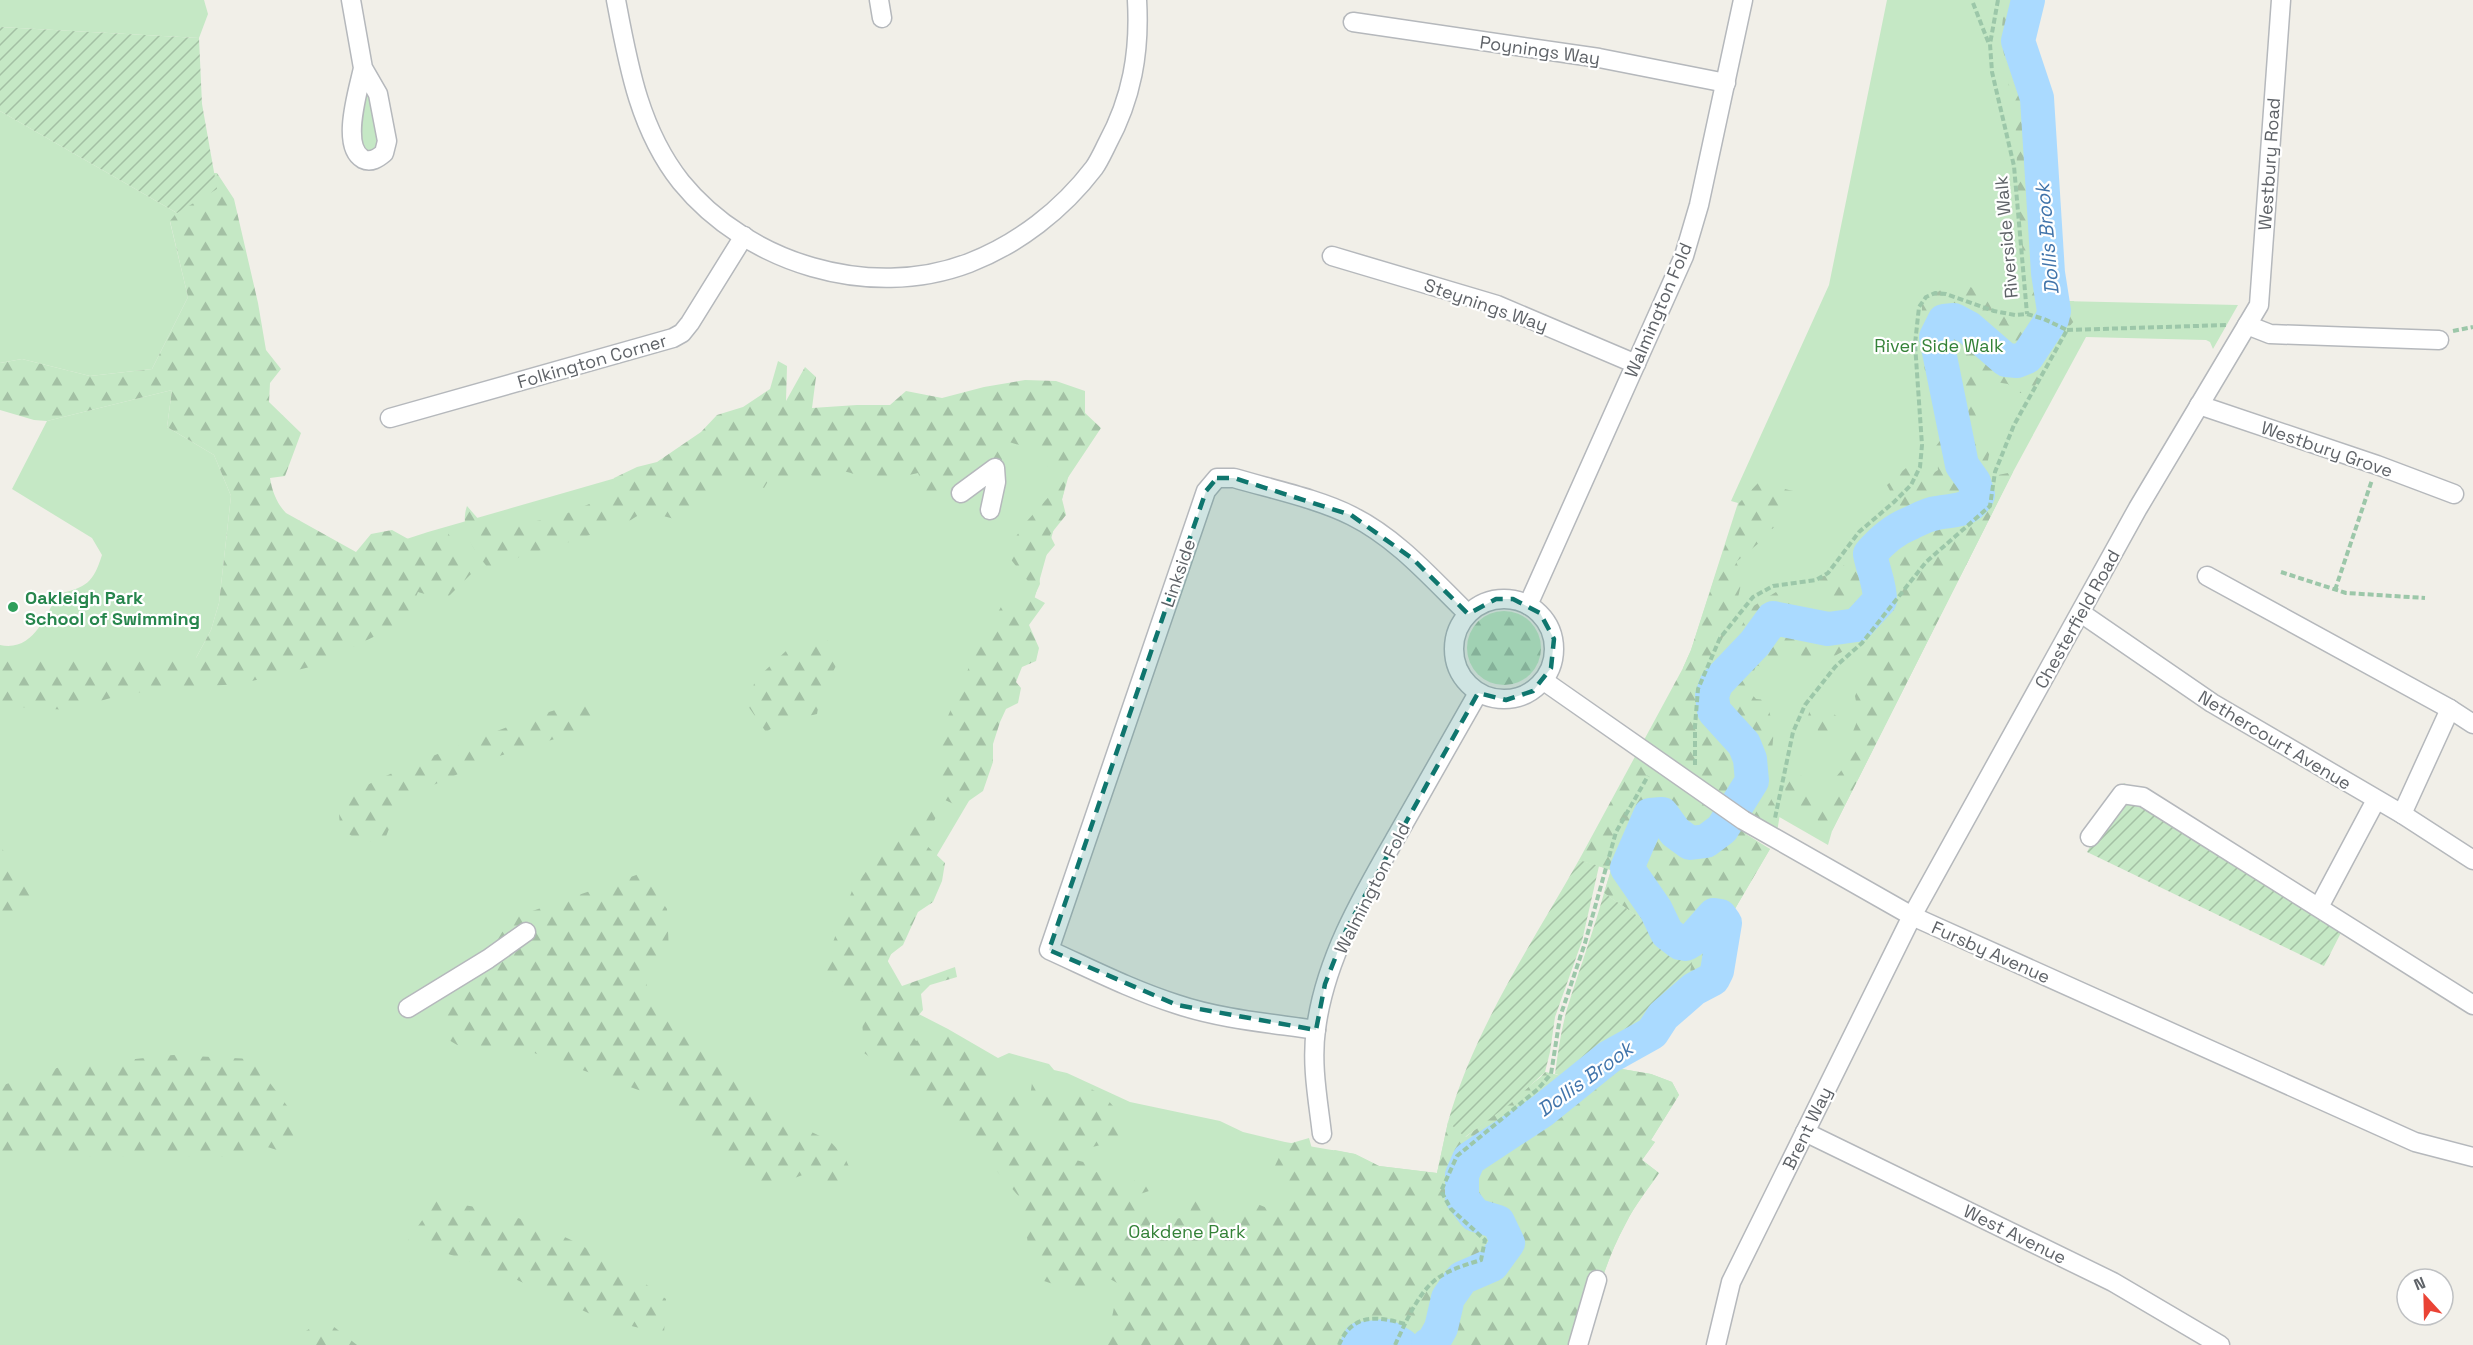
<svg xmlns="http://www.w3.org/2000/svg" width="2473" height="1345" viewBox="0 0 2473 1345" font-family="'Space Grotesk',sans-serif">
  <defs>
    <pattern id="forest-firs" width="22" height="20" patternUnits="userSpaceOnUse" patternTransform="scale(1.5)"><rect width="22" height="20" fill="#c5e8c5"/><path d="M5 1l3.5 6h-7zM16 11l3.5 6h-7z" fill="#a3c0a4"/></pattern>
    <pattern id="garden-furrows" width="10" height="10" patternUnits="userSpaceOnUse" patternTransform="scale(1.5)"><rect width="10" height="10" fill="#c5e8c5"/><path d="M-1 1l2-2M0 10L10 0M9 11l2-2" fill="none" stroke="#a3c0a4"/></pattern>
  </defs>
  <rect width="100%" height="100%" fill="#f1efe8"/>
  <g fill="#c5e8c5">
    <polygon points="0,0 204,0 208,14 199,38 0,27"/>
    <polygon points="1887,0 2037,0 2027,42 2040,80 2046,106 2045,160 2061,301 2238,305 2213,349 2210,342 2206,340 2086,337 2013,472 1832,831 1828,845 1736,792 1683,668 1691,650 1738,503 1731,501 1829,285"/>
    <polygon points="366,96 371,97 381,145 369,154 360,146 363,98"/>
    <polygon points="0,111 177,213 170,222 188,297 152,369 90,376 22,359 0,363"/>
    <path d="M172,390L167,427L214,455L231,496L219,603L211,630L196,658L345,559L428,532L654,467L764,428L1078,442L1022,643L973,794L937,855L874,991L948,1029L998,1058L1009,1053L1049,1064L1054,1070L1067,1073L1130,1102L1220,1121L1243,1132L1285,1142L1355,1154L1379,1166L1437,1173L1448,1122L1466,1137L1541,1077L1545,1072L1573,1079L1603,1053L1644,1033L1650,1028L1656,1010L1668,1005L1662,937L1655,928L1604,893L1611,870L1579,860L1735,835L1770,849L1729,919L1733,931L1726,947L1728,951L1724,977L1698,991L1672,1019L1667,1017L1656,1037L1620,1056L1617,1063L1622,1069L1651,1074L1672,1082L1679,1095L1651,1140L1655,1142L1642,1160L1659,1173C1648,1189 1635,1205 1626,1223C1605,1261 1594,1303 1584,1345H0V645C33,652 45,617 58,594C87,587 93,583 102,555L92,538L12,489L47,421Z"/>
  </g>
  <g fill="url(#forest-firs)">
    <path d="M2005,0H2037L2027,42L2040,80L2046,106L2045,160L2061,301H2074L2075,320L2055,343L2049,361L2031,393H2016L2008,384L1990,381L1970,396L1980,429L1991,445L1986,470L1998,475L2013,472L1832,831L1820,826L1814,811L1801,815L1788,809L1784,780L1788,766L1795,767L1822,805L1836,793L1830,784L1846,765L1840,752L1847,746L1856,724L1858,712L1855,696L1868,667L1865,652L1849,648L1831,658L1802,656L1787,649L1784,661L1767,669L1756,665L1748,690L1756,699L1766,700L1774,729L1772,751L1758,754L1751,797L1759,801L1770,797L1780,814L1777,832L1746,834L1770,849L1729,919L1733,931L1726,947L1728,951L1724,977L1698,991L1672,1019L1667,1017L1656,1037L1620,1056L1617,1063L1622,1069L1651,1074L1672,1082L1679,1095L1651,1140L1655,1142L1642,1160L1659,1173C1648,1189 1635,1205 1626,1223C1605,1261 1594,1303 1584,1345H1106L1119,1284L1103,1275L1080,1293L1041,1280L1028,1245L1022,1200L958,1126L927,1103L918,1076L903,1080L864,1053L862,1019L848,1001L823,985L825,964L853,888L891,840L909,836L926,805L937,792V780L949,755L936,744L976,651L1001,607L1029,594L1031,585L1005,552L1027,521L1054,491L1060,474L1047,466L1033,449L1009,442L1000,464L998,489L979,491L963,486L943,495L927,493L918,473L887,480L878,488C854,473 842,463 816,482L807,469L792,482L770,478L764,488L738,475L678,520L645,511L626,523L551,548L522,555L494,575C478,556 458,532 467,506L480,521L498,528L558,517L611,495L614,478L637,467L657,462L701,432L717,415L743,407L770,389L778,361L787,366L786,401L805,367L816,377L812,408L857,405H890L906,391L942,398L984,387L1025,380L1056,381L1085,391V413L1101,428L1067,479L1062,499L1066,515L1050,535L1055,545L1038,565L1040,584L1034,597L1045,603L1029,625L1039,648L1036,661L1022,667L1016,682L1021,688L1018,703L1006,709L1000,722L993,744V762L983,791L960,807L945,800L923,842L945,863L942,881L933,902L918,912L903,945L886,958L902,986L955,967L957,977L930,985L921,994L923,1010L908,1028L916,1041L942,1029L974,1048L991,1062L989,1084L993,1095L1021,1088L1024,1104L1008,1114L1055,1159L1059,1141L1050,1125L1029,1104L1032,1083L1052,1100L1072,1094L1069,1077L1104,1096L1114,1107L1121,1134L1117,1141L1080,1150L1076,1160L1091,1164L1093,1173L1107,1169L1119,1172L1127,1189L1137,1178L1145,1175L1151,1182L1152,1190L1140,1194V1210L1174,1219L1188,1217L1194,1200C1208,1202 1218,1211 1232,1213L1250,1201L1272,1210L1287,1192V1187L1271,1174L1285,1145L1309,1138L1314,1156L1335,1150L1355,1154L1379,1166L1437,1173L1448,1122L1466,1137L1541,1077L1545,1072L1573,1079L1603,1053L1644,1033L1650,1028L1656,1010L1668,1005L1676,997V947L1666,942L1655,928L1604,893L1611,870L1579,860L1683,668L1691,650L1739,503L1758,483L1802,493L1797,509L1782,503L1784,520L1772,529H1754L1760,542L1736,562L1743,576L1735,610L1711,664L1712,679L1733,657L1735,638L1752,607L1776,592L1793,607L1810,608L1834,616L1847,600L1818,593L1820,577L1839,572L1862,539L1899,508L1887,485L1906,468L1929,476L1938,470L1936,446L1950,428L1943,403L1928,387L1922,354V303L1945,287L1969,286L1976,290L1983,299L2002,305L2008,324L2019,332L2035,322L2026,289L2018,201L2016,133L2001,35Z"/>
    <path d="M208,173H217L234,199L258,303L266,350L281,369L270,383L269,402L301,433L285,476L270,478C272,491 277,504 286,513L356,552L371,534L392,530L410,540L447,531L471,574L445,600L418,592L406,621L314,666L239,684L163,689L121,695L69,710L0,706V660L196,658L211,630L219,603L231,496L214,455L167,427L172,390L47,421L34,420L0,410V363L22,359L90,376L152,369L188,297L170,221Z"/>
    <circle cx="1504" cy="648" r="37"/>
    <polygon points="808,640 827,640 839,660 820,697 817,714 780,723 766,732 748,706 755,680 786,651"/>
    <path d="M585,703L591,708L596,723L571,734L496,757L409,796L396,811L385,839L361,843C338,826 338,828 340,799C387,773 439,753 489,734C521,722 551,709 585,703Z"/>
    <polygon points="1821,705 1842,720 1837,733 1818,734 1817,723 1808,716 1811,707"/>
    <polygon points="0,845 32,899 17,924 0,929"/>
    <path d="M642,873L667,909L669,953L639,962L652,1001L721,1070L787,1120L830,1141L845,1158L850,1169L837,1185L820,1188L805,1174L779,1184L764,1187L733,1154L692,1131L664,1099L523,1049L495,1045C475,1058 461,1048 443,1036L446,1009L472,983L477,960L515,917Z"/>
    <polygon points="173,1055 252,1059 288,1107 297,1144 280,1151 258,1144 239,1157 199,1157 146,1154 105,1158 48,1152 0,1151 0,1086 60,1067"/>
    <path d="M436,1201C455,1204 475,1206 495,1211C554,1227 617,1261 666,1299L664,1334L599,1318L500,1272L408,1240Z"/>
    <polygon points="324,1319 357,1345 298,1345 300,1335"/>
  </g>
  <g fill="url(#garden-furrows)">
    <polygon points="0,27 199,38 202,104 217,189 177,213 0,111"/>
    <polygon points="2124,783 2348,919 2324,966 2087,852"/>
    <path d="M1579,860L1599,866L1582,941L1555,1017L1550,1052L1545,1072L1510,1104L1465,1137L1448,1122C1475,1027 1531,945 1579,860Z"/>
    <path d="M1604,893L1655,928L1666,942L1676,947L1692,961L1687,988L1668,1005L1656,1010L1650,1028L1644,1034L1603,1053L1573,1079L1555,1074C1558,1052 1561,1030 1567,1009C1579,970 1593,933 1604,893Z"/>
  </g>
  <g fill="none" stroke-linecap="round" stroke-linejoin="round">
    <g stroke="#aadaff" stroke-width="34">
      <polyline points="1357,1345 1360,1339 1386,1336 1402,1345"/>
      <path d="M1428,1345L1432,1344L1441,1328L1448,1298L1462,1278L1492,1265L1508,1243L1498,1222L1475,1215L1462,1198V1175L1469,1159L1542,1111L1609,1057L1652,1033L1663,1016L1694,989L1713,979L1717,971L1725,923L1720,916L1714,915L1691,941L1686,944L1680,943L1667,933L1656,910L1627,868L1650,815L1662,814L1675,832L1690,843L1706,841L1722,829L1752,781L1750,759L1744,744L1714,711L1712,696L1716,684L1755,643L1773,618L1828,629L1857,625L1880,600C1880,584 1873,570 1870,554C1881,541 1895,529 1911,523C1919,519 1928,514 1937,513C1955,509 1968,513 1978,495L1974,482L1962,465L1936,337L1944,321L1954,320L1969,328L2006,360L2017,361L2027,357L2052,319L2054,311L2048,273L2037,98L2018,41L2028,0"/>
    </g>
    <g stroke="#b5b8bc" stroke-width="21">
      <g id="minor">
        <path d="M351,0L363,68L378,94L387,141L384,153C378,158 371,163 363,159C340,146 359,88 363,68"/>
        <path d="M616,0C628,64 639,129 681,182C747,263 869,301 969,263C1018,244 1062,210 1094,168C1099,161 1103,152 1107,144C1132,98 1140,52 1137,0"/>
        <polyline points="879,0 882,18"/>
        <polyline points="1353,22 1599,58 1726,83"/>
        <polyline points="1332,256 1497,305 1636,364"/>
        <polyline points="2247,325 2270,334 2439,340"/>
        <polyline points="2199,405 2377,465 2454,494"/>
        <polyline points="390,418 673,338 682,333 690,323 744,236"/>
        <polyline points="961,493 995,468 996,482 990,510"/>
        <polyline points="2207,576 2450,709 2473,724"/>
        <circle cx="1504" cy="649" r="50"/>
        <polyline points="1528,605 1684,256 1699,205 1743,0"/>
        <polyline points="2081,613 2212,703 2402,814 2473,860"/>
        <polyline points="1544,681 1743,820 1912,916 2415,1142 2473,1157"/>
        <polyline points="2402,814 2450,709"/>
        <polyline points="2090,837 2122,794 2143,797 2473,1005"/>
        <polyline points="2319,907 2376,800"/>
        <polyline points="408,1008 488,959 526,932"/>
        <path d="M1316,1030C1269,1023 1220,1019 1176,1004C1132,990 1091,969 1049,950L1206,491L1217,478H1234C1271,489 1319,499 1352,516C1398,539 1432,579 1468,614"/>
        <polyline points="1805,1132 2113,1282 2220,1345"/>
        <path d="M1322,1134C1318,1100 1311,1064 1316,1029C1325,958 1364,893 1399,832C1425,786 1452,739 1478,693"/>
        <polyline points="1578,1345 1597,1280"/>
        <polyline points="1716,1345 1731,1282 1912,916 2138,508 2259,305 2281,0"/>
      </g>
    </g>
    <g stroke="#9cc7a9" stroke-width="4" stroke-dasharray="6 3" stroke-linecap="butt">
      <polyline points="1998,0 1990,44 1992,72 2014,166 2027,314"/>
      <polyline points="1973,3 1989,44"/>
      <polyline points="2067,330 2228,325"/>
      <polyline points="2453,331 2473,327"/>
      <polyline points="2281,572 2346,593 2425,598"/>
      <polyline points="2335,590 2372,480"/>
      <polyline points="1695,765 1695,726 1698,689 1720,638 1753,597 1773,586 1816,580 1828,573 1859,532 1894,502 1911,485 1920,467 1922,445 1915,344 1919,307 1926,297 1935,293 1946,294 1994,311 2015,315 2027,314 2044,319 2067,330 2014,425 1995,472 1990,506 1926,562 1862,643 1835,667 1805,705 1793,732 1775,818"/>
      <path d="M1339,1345C1352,1313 1377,1316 1405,1324"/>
      <path d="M1395,1345C1404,1326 1417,1295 1434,1281C1447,1270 1465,1265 1481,1260L1485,1240L1451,1209L1441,1191L1457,1156L1538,1089L1551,1074L1560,1017L1585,943L1616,832L1648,776"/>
    </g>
    <use href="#minor" stroke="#fff" stroke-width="18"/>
  </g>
  <path fill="#0f766e" fill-opacity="0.2" stroke="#0f766e" stroke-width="4.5" stroke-dasharray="12 8" stroke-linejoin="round" d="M1217,478H1234L1351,515L1413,559L1468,614L1496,599H1513L1540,613L1554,639L1551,668L1533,691L1506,700L1478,693L1347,928L1325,984L1316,1030L1177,1005L1049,950L1206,491Z"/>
  <circle fill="#2e9e5b" stroke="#fff" stroke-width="2" cx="13" cy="607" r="6"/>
  <g text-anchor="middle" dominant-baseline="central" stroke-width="4.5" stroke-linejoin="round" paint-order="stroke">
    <g font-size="18" fill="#5f6368" stroke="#fff">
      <text transform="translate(1540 50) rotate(8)">Poynings Way</text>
      <text transform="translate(2269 164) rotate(-86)">Westbury Road</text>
      <text transform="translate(2006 237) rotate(-95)">Riverside Walk</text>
      <text transform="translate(1486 305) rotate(19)">Steynings Way</text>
      <text transform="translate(1658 310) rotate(-67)">Walmington Fold</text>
      <text transform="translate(592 361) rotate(-16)">Folkington Corner</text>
      <text transform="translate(2327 449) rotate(19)">Westbury Grove</text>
      <text transform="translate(1178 573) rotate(-71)">Linkside</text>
      <text transform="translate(2077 619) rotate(-61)">Chesterfield Road</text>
      <text transform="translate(2275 740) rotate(31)">Nethercourt Avenue</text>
      <text transform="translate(1372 888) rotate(-63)">Walmington Fold</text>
      <text transform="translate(1991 952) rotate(24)">Fursby Avenue</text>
      <text transform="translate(1807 1128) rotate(-64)">Brent Way</text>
      <text transform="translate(2015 1234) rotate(26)">West Avenue</text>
    </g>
    <g font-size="18" fill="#348238" stroke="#fff">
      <text x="1939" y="345">River Side Walk</text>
      <text x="1187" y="1231">Oakdene Park</text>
    </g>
    <g font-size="18" font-weight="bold" fill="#27864d" stroke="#fff" text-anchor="start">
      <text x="25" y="597">Oakleigh Park<tspan x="25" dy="21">School of Swimming</tspan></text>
    </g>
    <g font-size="20" font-style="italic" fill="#4174aa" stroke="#fff">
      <text transform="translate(2047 239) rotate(-95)">Dollis Brook</text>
      <text transform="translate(1585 1079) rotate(-36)">Dollis Brook</text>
    </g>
  </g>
  <g transform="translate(2425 1297) rotate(338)"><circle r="28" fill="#ffffff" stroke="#bfc1c3" stroke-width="1.5"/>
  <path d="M0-4.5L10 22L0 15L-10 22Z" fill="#ea4335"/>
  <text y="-9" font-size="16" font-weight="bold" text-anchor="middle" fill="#5f6368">N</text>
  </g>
</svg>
